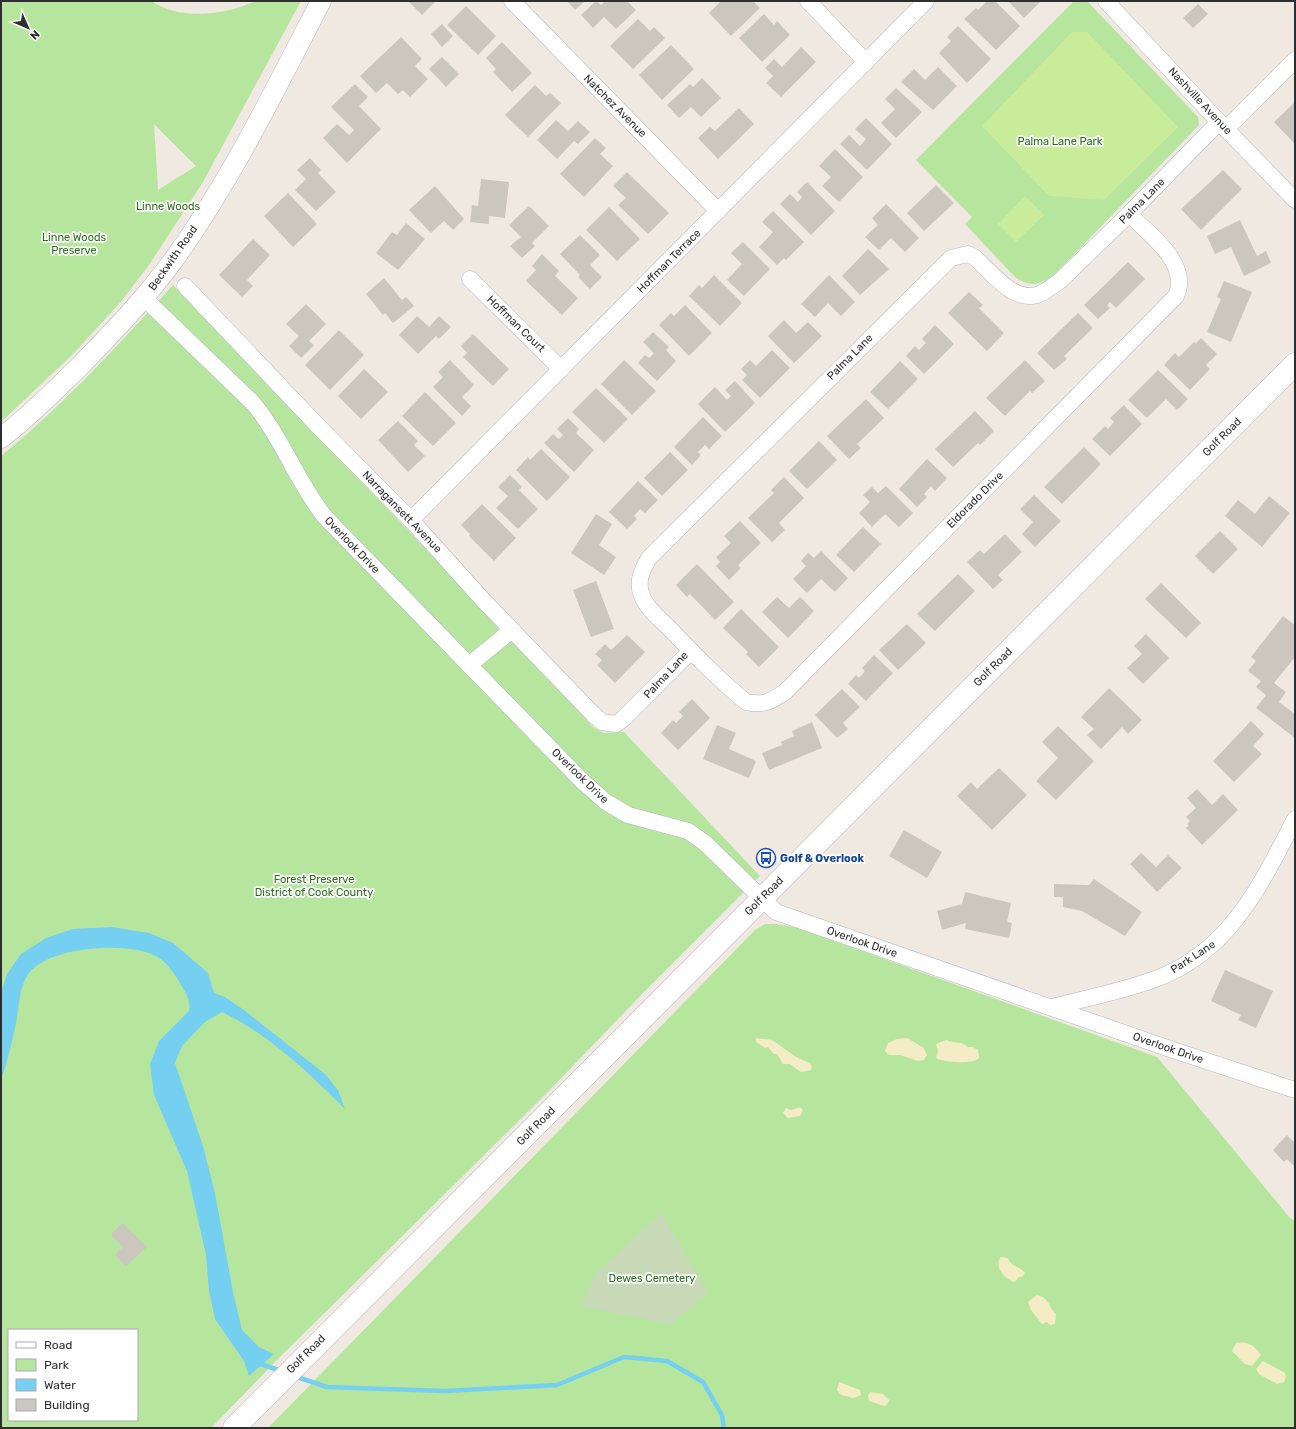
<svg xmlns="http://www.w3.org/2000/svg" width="1296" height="1429" viewBox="0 0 1296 1429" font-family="Rubik,sans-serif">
  <rect width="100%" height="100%" fill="#efe9e1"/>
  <g fill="#b6e59e" fill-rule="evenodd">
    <path d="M1,1H151C177,18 212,16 240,7C246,5 252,2 258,1C272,0 287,1 301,1L203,182L149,265L119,304L73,354L1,422ZM154,124L196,166L158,190V189Z"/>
    <path d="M1074,1H1087L1198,117L1199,125L1057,272C1042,284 1032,289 1015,277L965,224L972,217L916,160Z"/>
    <path d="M173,285L403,525L594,728L604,733L624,732L760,876L644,992L547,1093L281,1356L211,1428H1V456C64,405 118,345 173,285ZM9,1330H137V1420H9Z"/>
    <polygon points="765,924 776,924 798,928 1157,1057 1290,1218 1295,1221 1295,1428 268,1428 755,930"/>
  </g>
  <g fill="#f3ecc5">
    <polygon points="756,1038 772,1040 796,1057 810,1063 812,1066 811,1070 801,1072 790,1064 783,1064 777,1054 774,1054 768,1047 765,1048 756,1042"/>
    <path d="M907,1038C914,1041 917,1045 923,1047L927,1055L924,1060L918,1061L900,1055H889L885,1051L888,1043L897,1039Z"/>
    <path d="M946,1040C955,1044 959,1040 968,1047H973L978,1050L979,1058C973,1065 946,1062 937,1059L936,1057L938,1051L936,1044Z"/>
    <polygon points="800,1107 803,1110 800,1116 788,1118 783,1113 786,1108 791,1110"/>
    <path d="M1001,1257L1008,1258C1011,1267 1019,1266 1025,1273L1022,1277H1019L1015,1282C1005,1280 993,1266 1001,1257Z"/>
    <path d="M1037,1295C1050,1298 1048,1307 1056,1314L1055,1324L1050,1325L1047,1322L1042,1324L1031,1310L1028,1302Z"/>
    <path d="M1236,1343C1248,1341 1254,1345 1261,1355L1252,1366L1245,1364L1232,1351Z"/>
    <polygon points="1263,1361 1285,1373 1286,1377 1284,1382 1277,1384 1259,1374 1256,1369"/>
    <polygon points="839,1382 860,1390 861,1395 853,1398 841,1395 837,1390"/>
    <polygon points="870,1392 883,1394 889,1400 887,1405 884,1406 869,1401 868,1395"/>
  </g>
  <polygon fill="#c8d9b8" points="661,1213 708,1293 671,1324 580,1306 597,1272"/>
  <g fill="#c9ec9a">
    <polygon points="1072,32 1087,32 1178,127 1104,200 1049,196 982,126"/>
    <polygon points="1025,196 1044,215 1016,242 998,224"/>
  </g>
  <path fill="#75cff0" d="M112,927L149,933L173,943L208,973L214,993L225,997L244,1010L325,1074L338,1090L345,1109C309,1073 268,1034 222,1012L205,1022L182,1046L175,1063L203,1146L215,1193L233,1292L242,1330L259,1347L274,1354L249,1376L244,1361L215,1319L209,1291L206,1255L187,1171L154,1095L150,1064L159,1041L189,1011C191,1000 185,992 180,983C174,973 166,961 156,956C128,941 45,946 27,976C19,989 19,1008 16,1023C13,1038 9,1053 5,1068L1,1079V993L7,974L21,954L46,938L73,929Z"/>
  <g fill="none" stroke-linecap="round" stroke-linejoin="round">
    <g stroke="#75cff0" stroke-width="4.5">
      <polyline points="258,1363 281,1371"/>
      <polyline points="294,1376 327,1387 445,1391 557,1385 624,1357 667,1361 703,1382 722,1415 724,1428"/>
    </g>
  </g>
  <g fill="#cbc7bf">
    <polygon points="408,1 436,1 422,15"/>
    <polygon points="567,1 585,1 575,10"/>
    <polygon points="596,1 601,5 605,1 627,1 636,10 616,29 604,17 593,28 581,15"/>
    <polygon points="721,1 753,1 760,8 731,36 709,13"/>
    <polygon points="987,1 995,1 1020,26 996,50 964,19 976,8 978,10"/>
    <polygon points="1008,1 1041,1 1024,18"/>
    <polygon points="1198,4 1208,14 1193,28 1183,18"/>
    <polygon points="466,6 496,36 478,55 447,25"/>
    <polygon points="764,14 774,25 777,21 790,35 762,62 739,38"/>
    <polygon points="638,19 650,31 654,27 665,38 633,69 610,46"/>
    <polygon points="442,24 453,36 442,47 431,34"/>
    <polygon points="958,26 991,59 967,83 939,53 951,41 947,37"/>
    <polygon points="401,37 422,59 415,66 428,79 410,97 403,90 398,94 387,83 376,93 360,76"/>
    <polygon points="502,42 532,73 512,92 493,72 496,69 486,58"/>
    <polygon points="671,45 694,69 662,100 639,75"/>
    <polygon points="801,47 816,62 781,97 766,83 773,76 765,68 774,59 782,67"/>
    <polygon points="442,57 459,74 446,87 429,69"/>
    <polygon points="938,67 957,86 933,110 901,82 914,69 925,80"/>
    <polygon points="702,78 721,98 701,117 691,107 679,118 667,105 690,84 693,87"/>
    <polygon points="355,84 368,97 359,106 381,129 347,163 323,138 337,124 349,135 354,130 331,107"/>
    <polygon points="535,85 546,96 550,93 561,103 528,137 505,115"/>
    <polygon points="896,88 922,112 896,138 881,123 895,109 885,99"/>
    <polygon points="1294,103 1295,104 1295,144 1274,122"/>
    <polygon points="739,108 754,124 718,159 698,138 710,127 715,131"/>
    <polygon points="866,118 892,144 867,170 840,144 849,135 860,146 866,139 855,129"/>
    <polygon points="556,120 568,131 578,121 590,132 578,144 574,141 557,159 537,140"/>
    <polygon points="595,138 606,148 600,154 613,166 584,197 560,174"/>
    <polygon points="835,149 863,177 839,202 822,186 831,177 819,166"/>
    <polygon points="310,158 321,170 318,173 336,192 316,211 295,190 306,179 297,170"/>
    <polygon points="1223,170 1242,189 1201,230 1181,209"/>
    <polygon points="627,172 669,213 648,234 618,205 626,198 613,186"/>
    <polygon points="481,179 509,182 505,218 489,216 489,224 470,222 472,205 478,206"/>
    <polygon points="807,182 835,211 811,235 780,204 790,194 798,202 802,197 797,192"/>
    <polygon points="936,185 954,203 924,231 907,213"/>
    <polygon points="435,186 464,219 453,230 444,221 431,233 409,210"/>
    <polygon points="288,193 317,224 293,247 264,216"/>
    <polygon points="886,204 919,238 905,252 891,238 879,250 865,237 878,225 872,218"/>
    <polygon points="529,206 549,226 532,243 535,246 522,258 510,246 521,237 509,225"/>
    <polygon points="609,207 640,239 617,261 586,230"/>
    <polygon points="773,211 804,242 786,260 784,258 777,265 759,247 773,232 762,222"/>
    <polygon points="1240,220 1257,256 1266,251 1271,263 1244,276 1231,247 1215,254 1207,236"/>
    <polygon points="406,223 425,239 398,270 376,253 392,232 397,235"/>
    <polygon points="580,235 600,255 590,265 602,277 590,289 578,277 580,275 560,254"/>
    <polygon points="253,239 270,255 247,280 253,286 242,297 219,275"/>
    <polygon points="743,242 770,269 744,296 727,280 742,264 731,253"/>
    <polygon points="868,249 889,269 860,295 842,276"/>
    <polygon points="542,254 559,271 555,276 578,298 562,315 526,281 536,270 532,266"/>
    <polygon points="1128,262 1145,279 1116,308 1110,302 1107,305 1110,308 1098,319 1084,305"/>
    <polygon points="714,275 742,303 720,326 689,296 699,285 702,288"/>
    <polygon points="829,275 855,302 841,316 828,303 815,317 801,304"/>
    <polygon points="384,278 402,300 406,297 414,306 393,323 385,313 383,315 366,294"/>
    <polygon points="1224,281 1252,292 1231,342 1207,332 1221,299 1217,297"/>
    <polygon points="969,292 983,305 979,308 1004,333 987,351 948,313"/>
    <polygon points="306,304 326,324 309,341 314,345 301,358 289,346 299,336 286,324"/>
    <polygon points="685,305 712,333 689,356 659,325 671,313 674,316"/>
    <polygon points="1078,313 1093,328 1064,356 1067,359 1054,370 1037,353"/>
    <polygon points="417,316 429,327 439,316 451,327 439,339 436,336 418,354 399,335"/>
    <polygon points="784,320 796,333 808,322 822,336 794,363 768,336"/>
    <polygon points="935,325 954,344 924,374 906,356 915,346 919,350 926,343 922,339"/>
    <polygon points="339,330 364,355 330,390 305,365"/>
    <polygon points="653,332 669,347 666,350 676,361 657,381 638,363 645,355 649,358 654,353 643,342"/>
    <polygon points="473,334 509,369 493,386 463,357 467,353 461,346"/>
    <polygon points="1201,338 1217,354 1206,365 1210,369 1190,390 1164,365 1175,353 1179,357 1194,342 1196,343"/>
    <polygon points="772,350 790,368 760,398 742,380 747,375 741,369 750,360 756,366"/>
    <polygon points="450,360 474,385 462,397 471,406 462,416 433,387 443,377 438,372"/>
    <polygon points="624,360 656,391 632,415 601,384"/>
    <polygon points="1025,360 1045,381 1032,393 1030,391 1005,416 986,398"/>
    <polygon points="900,361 918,379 888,409 870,392"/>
    <polygon points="364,369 388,392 361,419 338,396"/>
    <polygon points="1158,370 1188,399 1177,410 1166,399 1147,418 1128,400"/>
    <polygon points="735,381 755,403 725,432 698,404 715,387 727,400 731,396 725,390"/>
    <polygon points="596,388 628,419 604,443 572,412"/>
    <polygon points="425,392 456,423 433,446 402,416"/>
    <polygon points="866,399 884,418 857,444 861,448 849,459 827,436"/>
    <polygon points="1124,405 1142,424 1110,456 1092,439 1105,426 1108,429 1114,422 1110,418"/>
    <polygon points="975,411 994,431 980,445 978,443 953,467 935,449"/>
    <polygon points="703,417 722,436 709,449 705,445 698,452 701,455 692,465 674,447"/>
    <polygon points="568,418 579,429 576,433 594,450 574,472 544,443 553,434 559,439 563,435 557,429"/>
    <polygon points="398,421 418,441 414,445 425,456 408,472 378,440"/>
    <polygon points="819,441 837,460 807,489 789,471"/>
    <polygon points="1084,447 1101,464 1062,504 1044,487"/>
    <polygon points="541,449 570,477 547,501 516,470 528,457 530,460"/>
    <polygon points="670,452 688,470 662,496 644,478"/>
    <polygon points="927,459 947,478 935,491 931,486 924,494 927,497 917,507 899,489"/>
    <polygon points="510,475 522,487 519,490 538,509 518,529 496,508 508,496 498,487"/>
    <polygon points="784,477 804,498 779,523 785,530 772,542 748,518 774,493 771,490"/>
    <polygon points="638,481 658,500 645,513 640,509 634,516 637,519 627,529 609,512"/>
    <polygon points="886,486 913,513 899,527 885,514 872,527 859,513 870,502 863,495 872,487 878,493"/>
    <polygon points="1034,495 1061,521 1035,547 1022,534 1033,522 1020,509"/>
    <polygon points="1269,496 1290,513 1262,547 1225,516 1238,500 1255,514"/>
    <polygon points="482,504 516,538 494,561 469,536 470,534 461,525"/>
    <polygon points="596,514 612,524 599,545 616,557 604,575 571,553"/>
    <polygon points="740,521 761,543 738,565 741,568 729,580 716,566 720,562 716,557 731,543 724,536"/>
    <polygon points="863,527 881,544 854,572 836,555"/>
    <polygon points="1220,531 1238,549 1213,574 1195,556"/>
    <polygon points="1005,534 1022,552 998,575 1003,580 993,589 967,562 980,550 984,554"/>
    <polygon points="821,551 848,578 835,592 821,579 807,593 793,579 806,566 801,561 808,553 814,558"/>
    <polygon points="697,564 734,602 715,620 690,594 687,597 676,585"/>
    <polygon points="958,574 975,591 935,631 917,614"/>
    <polygon points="596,581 614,629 591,637 573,590"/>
    <polygon points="1161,583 1201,623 1186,638 1145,599"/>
    <polygon points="777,597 789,608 800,597 814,611 788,638 762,612"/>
    <polygon points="741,609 779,647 759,667 746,654 748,652 723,628"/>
    <polygon points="1283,616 1295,625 1295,657 1274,683 1286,692 1279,702 1295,714 1295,738 1256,708 1266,695 1256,687 1261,681 1248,671 1256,661 1251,657"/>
    <polygon points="907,624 926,643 898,670 879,650"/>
    <polygon points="1146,634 1169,658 1143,684 1127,668 1142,654 1134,646"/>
    <polygon points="627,635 645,652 615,683 597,665 602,660 595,654 605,644 611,650"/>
    <polygon points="874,655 893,673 866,701 848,684 856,675 859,678 865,671 862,668"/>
    <polygon points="1109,688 1142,720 1128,734 1122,727 1101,749 1087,735 1094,729 1081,717"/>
    <polygon points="842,689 860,707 843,723 848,729 837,738 815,715"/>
    <polygon points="692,699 710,718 678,750 661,733 673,720 676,723 683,716 679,712"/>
    <polygon points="1251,721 1264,734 1253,746 1262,754 1234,782 1213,761"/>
    <polygon points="812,722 822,748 769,770 762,753 782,745 781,742 794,736 792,731"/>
    <polygon points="717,725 736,733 729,749 756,761 749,778 703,759"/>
    <polygon points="1058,726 1094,761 1056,800 1036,781 1058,758 1042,742"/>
    <polygon points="999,768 1027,795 992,830 957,796 971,782 977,789"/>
    <polygon points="1197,789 1212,805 1223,794 1238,810 1202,845 1186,828 1189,825 1187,824 1190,821 1186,817 1196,808 1187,798"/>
    <polygon points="904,830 942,852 927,878 889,856"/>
    <polygon points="1141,853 1156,867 1168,855 1182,868 1157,892 1130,864"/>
    <polygon points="1094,879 1142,912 1125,936 1082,911 1063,907 1063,897 1054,897 1054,884 1089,885"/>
    <polygon points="965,892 1011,903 1007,922 1012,923 1009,938 965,929 966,923 942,930 937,911 962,904"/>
    <polygon points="1225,970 1273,991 1256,1028 1238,1020 1241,1015 1211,1001"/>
    <polygon points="1287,1135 1295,1143 1295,1167 1287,1159 1284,1162 1273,1150"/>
    <polygon points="122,1223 147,1247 126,1266 115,1255 123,1247 111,1235"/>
  </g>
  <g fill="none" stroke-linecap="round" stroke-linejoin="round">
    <g stroke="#b4b7c1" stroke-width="17">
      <g id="minor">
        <polyline points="512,1 718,211"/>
        <polyline points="808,1 866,62"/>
        <polyline points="1106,1 1219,122 1295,200"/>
        <polyline points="1226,129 1295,60"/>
        <path d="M1129,214C1149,234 1191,264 1176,296L785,692C771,701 764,706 746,702C719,680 694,654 669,628C660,619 647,609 642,596C636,582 642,570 649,558L951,258L968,254L974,257C991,271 1012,302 1037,295C1046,292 1054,285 1061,280L1129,214L1219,122"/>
        <polyline points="470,279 561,369"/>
        <polyline points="185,286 318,426 411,520 483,600 593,714 602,722 616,724 623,719 691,651"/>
        <path d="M144,298L253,403C282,438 297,482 325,517L582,781L606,802L628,815L688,831L705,843L776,912L1173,1050L1295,1090"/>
        <polyline points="411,520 926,1"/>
        <polyline points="469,665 512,630"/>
        <path d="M1052,1007C1087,998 1124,991 1158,978C1231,950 1261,884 1295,819"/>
      </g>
    </g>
    <g stroke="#b4b7c1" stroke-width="21">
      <path id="tertiary" d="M1,438C29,417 54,391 79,367C113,332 146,298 175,258C232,178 276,88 321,1"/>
    </g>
    <g stroke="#b4b7c1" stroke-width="23">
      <polyline id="secondary" points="234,1428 1295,364"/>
    </g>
    <use href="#minor" stroke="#fff" stroke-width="16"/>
    <use href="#tertiary" stroke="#fff" stroke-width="20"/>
    <use href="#secondary" stroke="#fff" stroke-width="22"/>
  </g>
  <defs>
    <g id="bus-ring" transform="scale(1)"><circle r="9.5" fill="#fff" stroke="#1a4fb4" stroke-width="1.5"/><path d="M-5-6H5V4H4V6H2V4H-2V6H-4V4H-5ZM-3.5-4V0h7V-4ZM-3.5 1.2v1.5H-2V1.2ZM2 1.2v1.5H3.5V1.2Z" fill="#1a4fb4"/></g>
  </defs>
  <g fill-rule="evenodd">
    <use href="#bus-ring" x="766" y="858"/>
  </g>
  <g text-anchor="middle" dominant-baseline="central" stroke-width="3.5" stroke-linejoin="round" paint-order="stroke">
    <g font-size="11" fill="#2e2e2e" stroke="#fff">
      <text transform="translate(1200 101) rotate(47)">Nashville Avenue</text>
      <text transform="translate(615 106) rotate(45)">Natchez Avenue</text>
      <text transform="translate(1142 201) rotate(-45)">Palma Lane</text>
      <text transform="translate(173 258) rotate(-55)">Beckwith Road</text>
      <text transform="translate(669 261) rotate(-45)">Hoffman Terrace</text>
      <text transform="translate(516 324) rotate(44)">Hoffman Court</text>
      <text transform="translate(850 357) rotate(-45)">Palma Lane</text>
      <text transform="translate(1222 437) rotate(-45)">Golf Road</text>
      <text transform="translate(975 500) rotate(-45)">Eldorado Drive</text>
      <text transform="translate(402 512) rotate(46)">Narragansett Avenue</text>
      <text transform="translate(352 545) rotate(46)">Overlook Drive</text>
      <text transform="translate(993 667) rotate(-45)">Golf Road</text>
      <text transform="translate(666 675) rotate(-47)">Palma Lane</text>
      <text transform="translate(580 776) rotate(44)">Overlook Drive</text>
      <text transform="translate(764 896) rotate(-45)">Golf Road</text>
      <text transform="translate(862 942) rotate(19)">Overlook Drive</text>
      <text transform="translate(1193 957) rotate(-33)">Park Lane</text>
      <text transform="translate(1168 1048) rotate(19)">Overlook Drive</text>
      <text transform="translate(536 1126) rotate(-45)">Golf Road</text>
      <text transform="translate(306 1354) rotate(-45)">Golf Road</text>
    </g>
    <g font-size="11" fill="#2c6e1b" stroke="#fff">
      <text x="1060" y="141">Palma Lane Park</text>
      <text x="168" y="206">Linne Woods</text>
      <text x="74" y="237">Linne Woods<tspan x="74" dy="13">Preserve</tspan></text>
      <text x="314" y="879">Forest Preserve<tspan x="314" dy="13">District of Cook County</tspan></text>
      <text x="652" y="1278">Dewes Cemetery</text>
    </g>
    <g font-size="11" font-weight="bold" fill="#164399" stroke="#fff" text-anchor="start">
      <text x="780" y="858">Golf &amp; Overlook</text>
    </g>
  </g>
  <rect width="1296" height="1429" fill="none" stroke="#2e2e2e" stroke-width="4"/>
  <rect x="8" y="1329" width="130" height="92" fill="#ffffff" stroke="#ababab"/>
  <rect x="16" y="1342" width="20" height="6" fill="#ffffff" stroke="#ababab"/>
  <text x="44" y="1349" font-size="12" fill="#2e2e2e">Road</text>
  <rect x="16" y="1359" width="20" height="12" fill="#b6e59e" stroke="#ababab"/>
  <text x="44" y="1369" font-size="12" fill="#2e2e2e">Park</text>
  <rect x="16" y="1379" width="20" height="12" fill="#75cff0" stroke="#ababab"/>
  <text x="44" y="1389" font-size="12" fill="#2e2e2e">Water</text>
  <rect x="16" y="1399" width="20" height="12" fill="#cbc7bf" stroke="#ababab"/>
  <text x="44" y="1409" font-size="12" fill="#2e2e2e">Building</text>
  <g transform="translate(28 28) rotate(135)" stroke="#ffffff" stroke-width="3" paint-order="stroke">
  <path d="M0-3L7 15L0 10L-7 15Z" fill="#2e2e2e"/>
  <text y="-6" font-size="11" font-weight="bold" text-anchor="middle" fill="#2e2e2e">N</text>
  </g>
</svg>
